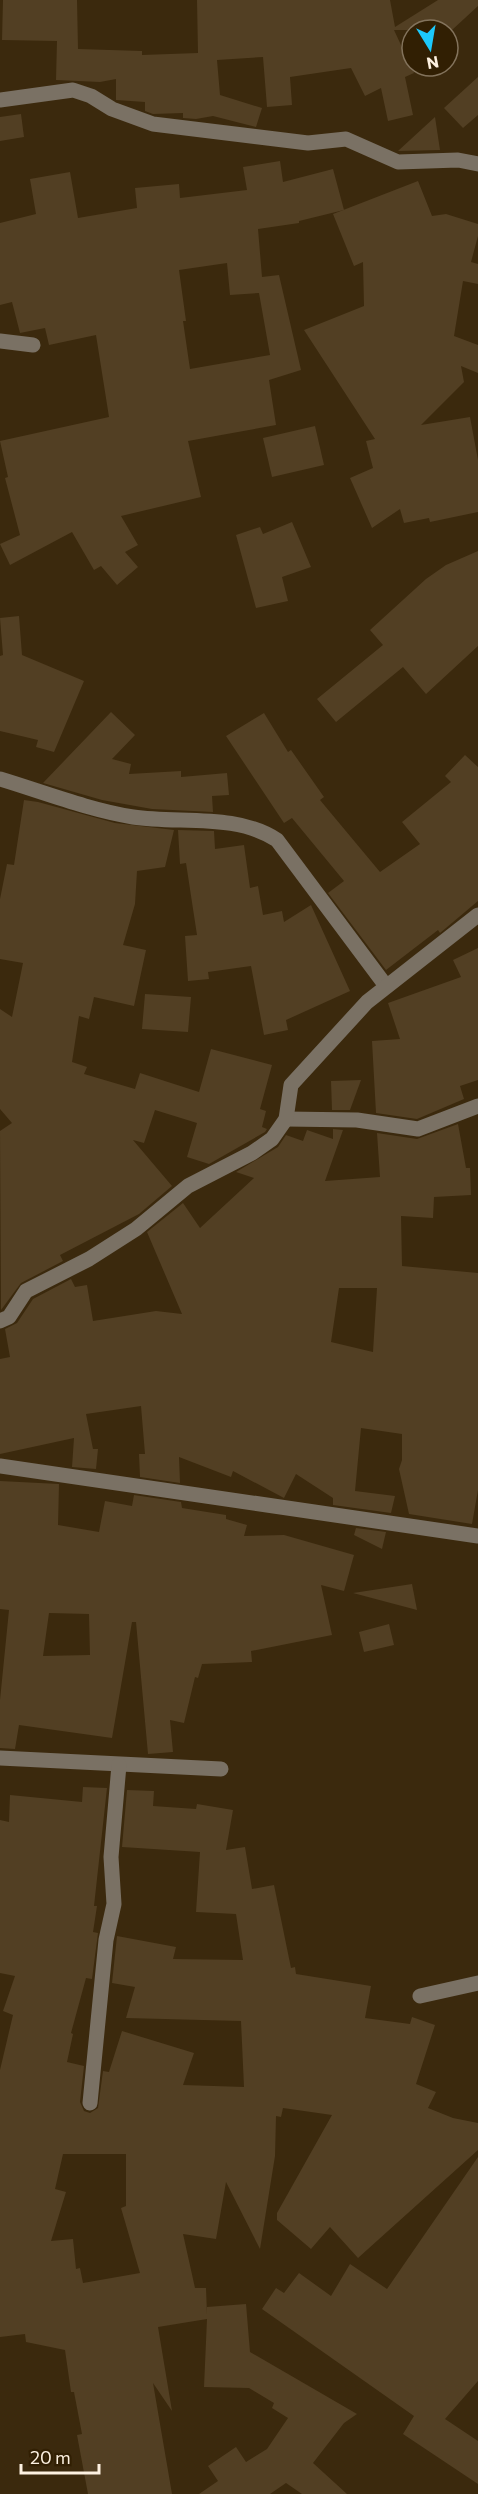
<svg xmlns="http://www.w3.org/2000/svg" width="478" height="2494" viewBox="0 0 478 2494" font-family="Commissioner,sans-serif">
  <rect width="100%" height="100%" fill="#3b290d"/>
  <g fill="#523f23" fill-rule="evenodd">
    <polygon points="3,0 77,0 78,49 142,51 142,55 198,53 197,0 390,0 395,27 438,0 478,0 478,6 452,30 394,30 414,73 405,77 413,115 388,121 381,88 365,96 351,68 290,77 292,105 267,107 263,57 217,60 220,95 262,108 256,127 213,116 196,119 183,118 183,113 153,114 145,111 145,102 116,100 116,79 100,82 56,80 57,41 2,40"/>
    <polygon points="478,77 478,115 463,128 444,108"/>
    <polygon points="21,114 24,137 0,141 0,117"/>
    <polygon points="435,117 440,150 398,151"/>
    <path d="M280,161L283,182L333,169L344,210L299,221V223L258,229L262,277L279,275L301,370L269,380L276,425L188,441L201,497L121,516L138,545L125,552L138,567L117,585L101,566L94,570L72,532L10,565L0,544L20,535L5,478L8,477L0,441L109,417L96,335L49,345L45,328L20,333L12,302L0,305V223L36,214L30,179L70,172L78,218L137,208L135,188L179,184L180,198L247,190L243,167ZM227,263L230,295L259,293L270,355L190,369L183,321H186L179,270Z"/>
    <polygon points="418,181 432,216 446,214 478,224 478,236 471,262 478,264 478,284 463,281 454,336 478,345 478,373 461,366 464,382 421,425 470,417 478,460 478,512 430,522 429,518 404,523 400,509 372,528 350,478 373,468 366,441 375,439 304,330 364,306 363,262 354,266 333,214"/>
    <polygon points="315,426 324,465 272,477 263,438"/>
    <polygon points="292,522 311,567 282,577 288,601 256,608 236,535 260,527 263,534"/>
    <polygon points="478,551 478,646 426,694 403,667 336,722 317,699 383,645 370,630 426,579 446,565"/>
    <polygon points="19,616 22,655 84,681 54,752 36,747 38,740 0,731 0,656 3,655 0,618"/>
    <polygon points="111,712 135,735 112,759 131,764 129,774 181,771 181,777 227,773 229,795 212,796 213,812 152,809 102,800 43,783"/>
    <polygon points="264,713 288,752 291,750 324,797 320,800 380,872 420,844 402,822 451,782 445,776 465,755 478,767 478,901 440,933 438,930 386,970 328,893 344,881 292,818 284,823 226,736"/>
    <polygon points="24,800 38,802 115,823 174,830 165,867 137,871 135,904 123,945 146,950 134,1006 94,997 89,1019 79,1016 72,1062 87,1067 84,1074 135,1089 140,1073 199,1092 211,1049 272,1065 260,1109 266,1111 262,1127 267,1129 265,1132 209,1164 187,1157 197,1123 155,1110 144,1143 133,1140 172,1186 139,1214 60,1255 63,1261 21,1283 1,1310 0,1131 12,1123 0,1109 0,1009 12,1017 23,963 0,959 0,899 7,864 14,865"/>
    <polygon points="178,830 214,831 215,849 244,845 250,888 258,886 263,915 282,911 284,922 311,905 350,991 286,1020 288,1030 264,1035 251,966 208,972 209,979 188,981 185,936 197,935 186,863 180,864"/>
    <polygon points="478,948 478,1080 460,1086 464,1099 417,1119 376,1113 372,1041 400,1039 388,1003 461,977 453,960"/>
    <polygon points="145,994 191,997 188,1032 142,1029"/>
    <polygon points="361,1080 350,1110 332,1110 331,1081"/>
    <path d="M458,1124L466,1168H470L471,1195L434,1197L433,1218L401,1216L402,1266L478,1273V1490L472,1524L409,1514L399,1469L402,1460V1434L361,1428L355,1491L395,1496L391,1513L333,1505V1498L296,1474L284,1498L233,1471L231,1477L179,1457L180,1483L140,1477L139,1454H145L141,1406L86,1414L93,1449H98L96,1469L72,1467L74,1438L0,1454V1359L10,1357L5,1329L17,1323L33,1299L71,1279L75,1287L87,1285L93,1321L156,1311L182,1314L147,1232L183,1203L200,1228L254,1178L236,1172L278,1147L286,1135L303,1141L307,1130L333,1139V1129L343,1130L325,1181L380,1177L377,1133L417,1139ZM339,1288H377L373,1352L331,1342Z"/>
    <path d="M0,1481L59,1484L58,1525L99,1532L105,1501L132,1506L134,1495L181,1502L182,1508L226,1515V1519L247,1525L244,1536L284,1535L354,1555L344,1591L321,1585L332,1635L251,1651L252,1662L202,1664L198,1678L195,1677L184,1723L170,1720L173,1752L148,1754L136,1622H132L112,1738L19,1725L15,1749L0,1748V1700L9,1610L0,1609ZM49,1613L89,1614L90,1655L43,1656Z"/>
    <polygon points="356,1528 386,1532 382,1549 354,1535"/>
    <polygon points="412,1584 417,1610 353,1593"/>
    <polygon points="389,1624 394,1645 364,1652 359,1632"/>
    <path d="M83,1787L107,1788L94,1906H97L93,1932L98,1933L92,1979L86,1978L71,2033L73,2034L67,2062L84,2066L80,2102L84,2111L90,2113L98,2108L103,2071L109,2072L122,2031L194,2053L183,2085L244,2087L241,2021L126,2018L135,1987L112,1983L117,1936L176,1947L173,1959L243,1960L236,1914L196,1912L200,1852L122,1847L127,1790L154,1791L153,1806L196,1809L197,1804L233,1810L226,1850L245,1847L252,1889L274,1885L291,1968L295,1967L296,1974L371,1986L365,2018L410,2024L412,2017L435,2025L416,2084L436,2092L428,2108L453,2118L478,2123V2150L358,2258L330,2227L311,2249L277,2220V2213L332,2115L283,2108L281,2117L276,2116L275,2156L260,2249L226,2182L216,2239L183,2234L195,2288H206L207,2315V2307L246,2304L250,2352L357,2414L344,2423L313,2463L347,2494H302L286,2483L270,2494H199L218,2481L208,2466L236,2447L246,2462L267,2449L288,2418L272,2408L274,2403L249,2388L204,2387L207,2319L158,2327L172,2411L153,2383L172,2494H88L77,2435L82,2434L74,2392H71L65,2350L26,2342L25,2334L0,2337V2070L13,2015L3,2011L15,1976L0,1973V1820L9,1822L10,1795L82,1802ZM63,2154H126V2206L121,2208L140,2273L83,2283L80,2268L76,2269L73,2239L51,2241L66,2192L55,2189Z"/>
    <polygon points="478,2157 478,2381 445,2419 478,2441 478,2484 403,2434 414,2416 262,2309 276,2288 284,2293 299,2273 331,2296 350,2264 387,2289"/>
  </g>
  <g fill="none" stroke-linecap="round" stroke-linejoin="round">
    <g stroke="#7a7164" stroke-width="15">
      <polyline points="0,100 73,90 91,96 112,109 153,124 308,143 346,139 398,162 458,160 478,164"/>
      <polyline points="0,341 33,345"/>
      <path d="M0,779C43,792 89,810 133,817C180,824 236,813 277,840L386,986"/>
      <polyline points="286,1119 357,1120 418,1129 478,1106"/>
      <polyline points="0,1321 9,1317 26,1291 89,1259 136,1229 188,1186 252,1153 272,1139 286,1119 291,1085 367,1002 478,915"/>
      <polyline points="0,1466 478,1536"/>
      <polyline points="0,1758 221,1769"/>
      <polyline points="420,1996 478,1983"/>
      <polyline points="90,2103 106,1940 114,1904 111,1857 119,1765"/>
    </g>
  </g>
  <g transform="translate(430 48) rotate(169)"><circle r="28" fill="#311f03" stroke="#83735c" stroke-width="1.5"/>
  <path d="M0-4.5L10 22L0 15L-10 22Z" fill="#1cc9fc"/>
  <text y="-9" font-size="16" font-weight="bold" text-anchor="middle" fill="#fdf1e1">N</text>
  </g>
  <path d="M21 2464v9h78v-9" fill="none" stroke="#fdf1e1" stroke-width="3"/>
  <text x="30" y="2464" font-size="18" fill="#fdf1e1" stroke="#311f03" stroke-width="4.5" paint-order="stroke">20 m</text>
</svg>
